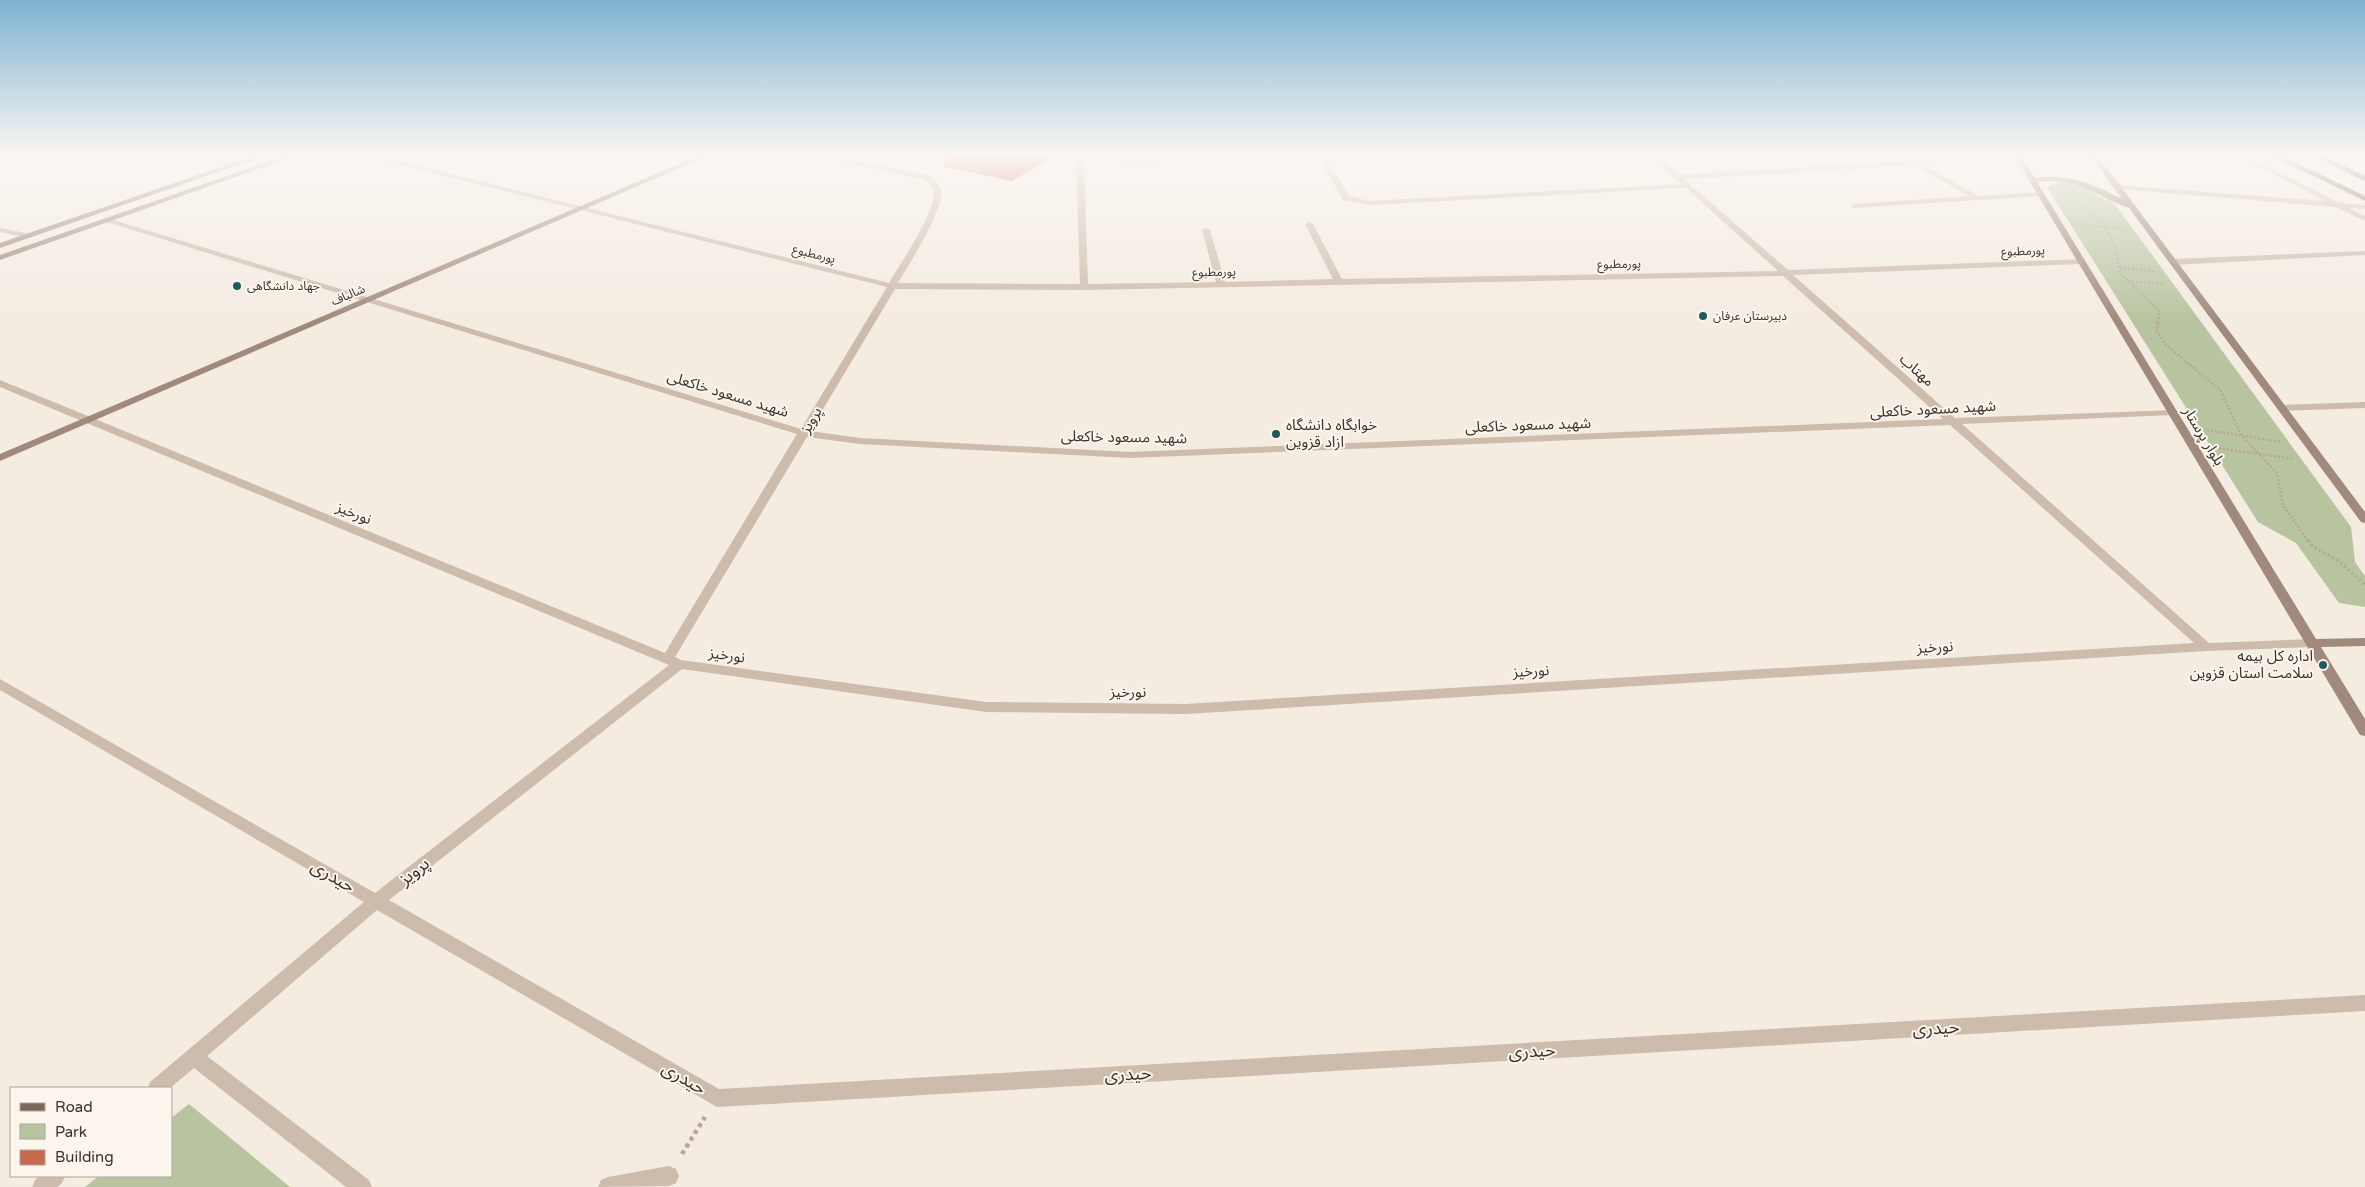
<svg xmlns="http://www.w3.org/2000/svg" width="2365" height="1187" viewBox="0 0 2365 1187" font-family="'Varela Round','Noto Sans Arabic',sans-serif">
  <rect width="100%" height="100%" fill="#f4ebe1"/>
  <g fill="#b8c4a0">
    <polygon points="2060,181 2089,188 2097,196 2114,203 2351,527 2355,562 2365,576 2365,607 2339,603 2296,543 2258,522 2047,187"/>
    <polygon points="189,1104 290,1187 85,1187 99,1176 171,1176 171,1118"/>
  </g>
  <polygon fill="#c8694b" points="945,156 1055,156 1012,181 944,167"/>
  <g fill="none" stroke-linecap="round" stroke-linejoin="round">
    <g stroke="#b9a596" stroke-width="2" stroke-dasharray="2 2" stroke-linecap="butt">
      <polyline points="2087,208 2105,227 2115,246 2120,273 2160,312 2157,324"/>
      <polyline points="2081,225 2124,229"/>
      <polyline points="2120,268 2154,271 2156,273"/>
      <polyline points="2128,281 2164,284"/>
    </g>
    <g stroke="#b9a596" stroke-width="2.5" stroke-dasharray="2 2" stroke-linecap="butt">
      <polyline points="2158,323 2156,330 2166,345 2221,391 2241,435 2277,473 2283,505 2308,541"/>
      <polyline points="2207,430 2282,442"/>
      <polyline points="2219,448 2294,459"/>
    </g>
    <polyline stroke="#b9a596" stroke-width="3" stroke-dasharray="2.5 2.5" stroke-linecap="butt" points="2308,540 2312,546 2339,561 2365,585"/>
    <polyline stroke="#b9a596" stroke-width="4.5" stroke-dasharray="4 4" stroke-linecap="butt" points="682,1154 705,1117"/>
    <g fill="#cdbbac" fill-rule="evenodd">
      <polygon points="187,155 202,155 240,165 236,167"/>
      <path d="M360,155H374L889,283C902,261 931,219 934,195C935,188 930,184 925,180L812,155H828L930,176C936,181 942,186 941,195C939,219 910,262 898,283L1080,284L1076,155L1141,159L1245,155L1141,163L1084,159L1088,284L1216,282L1202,230L1206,228L1210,230L1225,282L1333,279L1305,224L1309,222L1313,224L1342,279L1778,271L1686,188L1369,205L1343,200L1317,155H1324L1349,196L1369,201L1681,184L1650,155H1658L1679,175L1938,159V163L1922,164L1979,196L2041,192L2045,194L2041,196L1852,208L1851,206L1855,204L1969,196L1913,165L1684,179L1788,270L2084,259L2085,261L2081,264L1793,275L1955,418L2176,410L2177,412L2172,415L1962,424L2209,643L2312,639L2319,643L2312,647L2206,651L1185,714L986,712L682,669L389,900L719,1089L2365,995V1011L717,1107L377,910L207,1056L369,1180L372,1187H346L194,1068L170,1088H148L150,1082L364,902L0,690V679L375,893L669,665L0,387V380L665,653L797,434L103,221L110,219L801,429L887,287ZM1783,276L1943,419L1129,452L860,438L810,431L895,289L1084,290ZM1950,425L2194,643L1185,704L986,702L681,660L675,657L807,437L860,444L1129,458Z"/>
      <polygon points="2236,155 2245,155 2339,203 2365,205 2365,209 2349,208 2365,216 2365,221 2335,207 2117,189 2113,187 2117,185 2325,201"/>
      <polygon points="0,228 31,234 32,236 28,238 0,232"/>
      <polygon points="2365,251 2365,255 2173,265 2169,262 2173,259"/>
      <polygon points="2365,402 2365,408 2281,411 2276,408 2281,405"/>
      <polygon points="669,1166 676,1169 679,1176 676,1183 669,1186 598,1187 601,1180 608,1177"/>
      <polygon points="40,1176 65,1176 62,1183 57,1187 32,1187 35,1180"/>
    </g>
    <g fill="#a18a7d" fill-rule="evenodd">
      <polygon points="256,155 267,155 0,248 0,243"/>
      <polygon points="287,155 298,155 0,260 0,255"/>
      <polygon points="700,155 710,155 0,461 0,454"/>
      <path d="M2014,155H2021L2035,178C2067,173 2094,184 2122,199L2090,155H2097L2365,512V523L2361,522L2129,208C2095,196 2077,176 2037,182L2316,639L2365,638V646L2321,647L2365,719V736L2360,735Z"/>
    </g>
    <g fill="#7d675c" fill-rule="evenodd">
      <polygon points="2270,155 2280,155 2365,196 2365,201"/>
      <polygon points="2311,155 2321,155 2365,176 2365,181"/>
    </g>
  </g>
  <linearGradient id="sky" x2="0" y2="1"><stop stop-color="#7eb2d2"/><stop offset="0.48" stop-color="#faf6f2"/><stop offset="1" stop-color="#faf6f2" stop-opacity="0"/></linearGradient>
  <rect width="2365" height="322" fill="url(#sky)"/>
  <g fill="#1f5a5e" stroke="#fbf5ee" stroke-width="2">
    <circle cx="237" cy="286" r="5"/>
    <circle cx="1703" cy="316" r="5"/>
    <circle cx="1276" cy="434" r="5"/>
    <circle cx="2323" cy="665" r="5"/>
  </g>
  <g text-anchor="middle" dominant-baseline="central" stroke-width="4" stroke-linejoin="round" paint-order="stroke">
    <g font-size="12" fill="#3b302b" stroke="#fbf5ee">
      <text transform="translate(2023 251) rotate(-2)">پورمطبوع</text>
      <text transform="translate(814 254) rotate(14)">پورمطبوع</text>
      <text transform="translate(1619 264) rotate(-1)">پورمطبوع</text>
      <text transform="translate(1214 272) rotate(-1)">پورمطبوع</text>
      <text transform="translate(348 295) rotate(-23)">شالباف</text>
    </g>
    <g font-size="12" fill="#3b302b" stroke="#fbf5ee" text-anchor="start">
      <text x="247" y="286">جهاد دانشگاهی</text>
      <text x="1713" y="316">دبیرستان عرفان</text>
    </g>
    <g font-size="15" fill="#3b302b" stroke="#fbf5ee">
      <text transform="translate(1917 370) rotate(42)">مهتاب</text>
      <text transform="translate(728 394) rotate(17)">شهید مسعود خاکعلی</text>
      <text transform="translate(1933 409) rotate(-3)">شهید مسعود خاکعلی</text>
      <text transform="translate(811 420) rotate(-59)">پرویز</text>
      <text transform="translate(1528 425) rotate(-2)">شهید مسعود خاکعلی</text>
      <text transform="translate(2204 436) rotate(59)">بلوار پرستار</text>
      <text transform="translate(1124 437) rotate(1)">شهید مسعود خاکعلی</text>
      <text transform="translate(354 513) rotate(22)">نورخیز</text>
      <text transform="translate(1935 647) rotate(-3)">نورخیز</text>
      <text transform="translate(727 655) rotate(8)">نورخیز</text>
      <text transform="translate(1531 671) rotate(-3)">نورخیز</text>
      <text x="1128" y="692">نورخیز</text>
    </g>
    <g font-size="15" fill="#3b302b" stroke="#fbf5ee" text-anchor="start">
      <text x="1286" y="425">خوابگاه دانشگاه<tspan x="1286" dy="17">ازاد قزوین</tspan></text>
      <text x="2313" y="656" text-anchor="end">اداره کل بیمه<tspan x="2313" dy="17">سلامت استان قزوین</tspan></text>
    </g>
    <g font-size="18" fill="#3b302b" stroke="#fbf5ee">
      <text transform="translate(414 871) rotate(-38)">پرویز</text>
      <text transform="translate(333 876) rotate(30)">حیدری</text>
      <text transform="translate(1936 1028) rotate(-3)">حیدری</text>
      <text transform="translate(1532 1051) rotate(-3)">حیدری</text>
      <text transform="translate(1128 1074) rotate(-3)">حیدری</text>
      <text transform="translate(684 1078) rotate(30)">حیدری</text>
    </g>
  </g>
  <rect x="10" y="1087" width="162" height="90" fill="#fbf5ee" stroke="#aea6a0"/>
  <rect x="20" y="1103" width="25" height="8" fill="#7d675c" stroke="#aea6a0"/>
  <text x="55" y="1112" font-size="15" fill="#3b302b">Road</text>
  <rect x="20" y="1124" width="25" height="15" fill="#b8c4a0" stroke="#aea6a0"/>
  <text x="55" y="1137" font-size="15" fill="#3b302b">Park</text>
  <rect x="20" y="1150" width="25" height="15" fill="#c8694b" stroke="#aea6a0"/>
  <text x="55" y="1162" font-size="15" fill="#3b302b">Building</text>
</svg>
